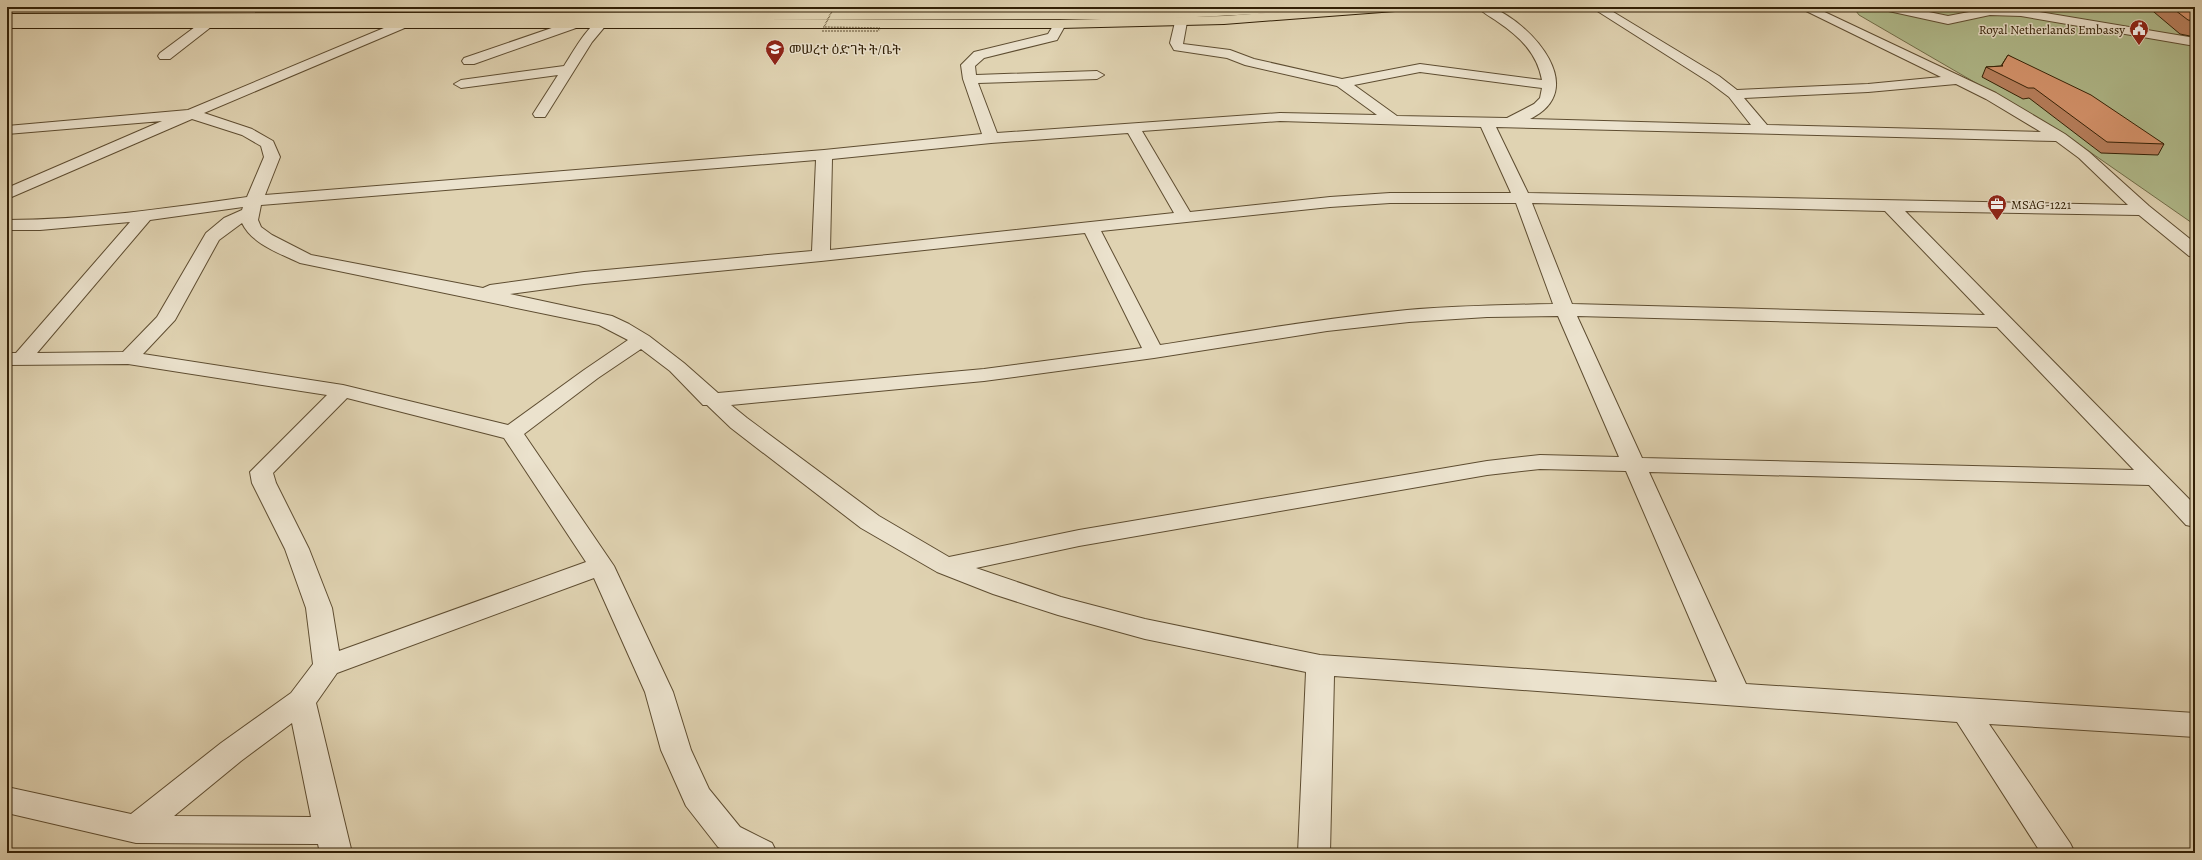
<svg xmlns="http://www.w3.org/2000/svg" width="2202" height="860" viewBox="0 0 2202 860" font-family="Alegreya,'Noto Serif Ethiopic',serif">
  <rect width="100%" height="100%" fill="#e0d3b2"/>
  <filter id="stains"><feTurbulence type="fractalNoise" baseFrequency=".005" numOctaves="4"/><feColorMatrix values="0 0 0 0 .2 0 0 0 0 .09 0 0 0 0 .02 0 0 0 .5 -.17"/></filter>
  <radialGradient id="worn" r=".72"><stop offset=".6" stop-color="#630" stop-opacity="0"/><stop offset="1" stop-color="#630" stop-opacity=".3"/></radialGradient>
  <polygon fill="#b1bc8d" stroke="#726e4a" points="1853,7 2195,7 2195,225 2067,136 1859,15"/>
  <g fill="none" stroke-linecap="round" stroke-linejoin="round">
    <g stroke="#5e4d31" stroke-width="2">
      <g id="minor">
        <path d="M1478,7C1483,7 1489,6 1493,8C1533,25 1590,90 1530,119L1751,125L1729,97L1709,82L1591,7H1605L1719,76L1737,90L1868,84L1941,77L1798,7H1814L1996,93L2065,134L2089,152L2149,206L2195,243V257L2189,256L2139,215L1905,211L2195,505V527L2186,525L2149,485L1649,472L1746,684L2195,713V737L1989,724L2070,843L2075,853H2041L1957,722L1334,676L1330,853H1298L1306,672L1145,639L1058,615L993,594L937,572L861,528L731,428L707,405H703L670,371L641,349L598,378L524,434L614,566L673,692L691,750L709,789L740,827L772,843L777,853H730L718,847L686,806L661,750L645,692L594,578L337,673L316,703L352,853H320L318,844L136,843L7,813V787L131,814L221,743L291,693L313,664L306,608L285,549L252,483L250,472L327,395L128,364L7,365V353H16L130,222L40,230H7V220C88,220 168,208 247,197L264,157L261,146L242,135L192,119L7,199V188L162,121L7,134V126L188,110L403,20L409,24L407,27L204,113L252,129L273,141L280,157L265,195L824,150L982,134L963,79L961,65L974,52L1048,34L1056,21L1060,20L1066,24L1057,40L984,58L975,66L976,75L1097,71L1104,75L1097,79L978,83L997,133L1280,113L1377,115L1337,86L1245,65L1227,58L1174,50L1170,43L1175,22L1181,18L1187,22L1183,44L1230,50L1254,59L1342,79L1420,64L1542,80C1537,53 1520,37 1498,22C1492,17 1482,13 1478,7ZM1420,72L1542,88L1540,98L1534,104L1507,118L1397,116L1354,85ZM1956,84L1986,99L2041,132L1767,125L1744,98L1868,92ZM1280,121L1481,127L1511,193H1390L1330,197L1190,212L1142,131ZM1496,127L2056,141L2079,158L2128,205L1528,193ZM1128,133L1174,213L830,250L832,159L991,143ZM816,160L812,251L584,272L490,285L483,288L311,255L272,235L261,227L258,220L261,205ZM1390,203H1516L1553,304C1505,305 1456,306 1407,310C1325,318 1243,332 1160,345L1101,231L1330,207ZM1532,203L1885,211L1985,315L1572,304ZM243,207L242,210L224,218L206,233L157,317L123,352L37,353L150,220ZM242,223C252,244 279,253 300,263L599,325L628,340L584,370L508,425L343,385L143,354L175,320L219,240ZM1085,233L1142,348L984,369L718,393L684,363L649,336L629,324L612,316L510,294L584,284L821,261ZM1558,316L1619,457L1540,455L1487,461L1079,530L949,557L879,516L747,418L731,405L984,381L1154,358L1327,331L1409,322L1487,317ZM1577,316L1997,327L2134,470L1642,458ZM347,398L504,438L586,562L339,651L332,608L309,549L276,483L273,473ZM1540,469L1626,471L1717,682L1320,655L1145,619L1061,597L976,568L1079,546L1487,475ZM292,723L311,817L174,816L241,761Z"/>
        <polygon points="1882,7 1905,7 1948,16 1990,8 2021,9 2195,38 2195,46 2021,16 1990,15 1948,24 1884,10"/>
        <polygon points="207,20 213,24 211,27 170,59 160,59 158,56 160,53 203,21"/>
        <path d="M601,20L607,24L592,42L545,117H535L533,114L558,75L461,88L454,84L461,80L564,66C572,54 588,24 601,20Z"/>
        <polygon points="572,21 578,25 576,28 474,64 464,64 462,61 464,58"/>
      </g>
    </g>
    <g stroke="#322006" stroke-width="2">
      <polygon id="major" points="1348,7 1401,7 1395,11 1224,24 1060,28 7,28 7,20 1060,20 1224,16"/>
    </g>
    <g stroke="#322006" stroke-width="2">
      <polygon id="highway" points="1263,7 1322,7 1316,11 1156,19 7,22 7,14 1156,11"/>
    </g>
    <use href="#minor" fill="#ebe2cd" fill-rule="evenodd"/>
    <use href="#major" fill="#e0d3b2" fill-rule="evenodd"/>
    <use href="#highway" fill="#e0d3b2" fill-rule="evenodd"/>
    <polyline stroke="#322006" stroke-width="1.5" stroke-dasharray="0.5 1" stroke-linecap="butt" points="822,31 878,31 880,28 824,27 834,7"/>
  </g>
  <g fill="#bb8260" stroke="#322006">
    <polygon points="2148,7 2195,7 2195,37 2180,34"/>
    <polygon points="2008,55 2164,144 2158,155 2101,153 2029,98 2023,99 1982,77 1986,67 2001,66"/>
  </g>
  <g fill="#da9770" stroke="#322006">
    <polygon points="2171,7 2195,7 2195,21 2188,20"/>
    <polygon points="2008,55 2091,95 2164,144 2107,142 2034,88 2028,88 1986,67 2003,66 2002,65"/>
  </g>
  <defs>
    <g id="civic-pin" transform="scale(1)"><path d="M0 17L-7.5 6A9.5 9.5 0 1 1 7.5 6Z" fill="#8f2418" stroke="#ebe2cd"/><path d="M-.6-6.5H3V-4.5H.6V-3L4-1V1h2V6H-6V1h2V-1L-.6-3ZM-1.2 2.5V6h2.4V2.5Z" fill="#fff"/></g>
    <g id="school-pin" transform="scale(1)"><path d="M0 17L-7.5 6A9.5 9.5 0 1 1 7.5 6Z" fill="#8f2418" stroke="#ebe2cd"/><path d="M0-5L7-2L0 1L-7-2ZM-4 1L0 2.5L4 1V4Q0 6-4 4Z" fill="#fff"/></g>
    <g id="office-pin" transform="scale(1)"><path d="M0 17L-7.5 6A9.5 9.5 0 1 1 7.5 6Z" fill="#8f2418" stroke="#ebe2cd"/><path d="M-6-3h4V-5.5h4V-3h4V5H-6ZM-1-4.5V-3h2v-1.5ZM-6 0V1H6V0Z" fill="#fff"/></g>
  </defs>
  <g fill-rule="evenodd">
    <use href="#civic-pin" x="2139" y="29"/>
    <use href="#school-pin" x="775" y="49"/>
    <use href="#office-pin" x="1997" y="204"/>
  </g>
  <g text-anchor="middle" dominant-baseline="central" stroke-width="3" stroke-linejoin="round" paint-order="stroke">
    <g font-size="13" fill="#322006" stroke="#ebe2cd" text-anchor="start">
      <text x="2125" y="29" text-anchor="end">Royal Netherlands Embassy</text>
      <text x="789" y="49">መሠረተ ዕድገት ት/ቤት</text>
      <text x="2011" y="204">MSAG-1221</text>
    </g>
  </g>
  <rect width="2202" height="860" fill="none" stroke="#e0d3b2" stroke-width="24"/>
  <rect x="8" y="8" width="2186" height="844" fill="none" stroke="#322006" stroke-width="2"/>
  <rect x="12" y="12" width="2178" height="836" fill="none" stroke="#322006"/>
  <rect width="100%" height="100%" filter="url(#stains)"/>
  <rect width="100%" height="100%" fill="url(#worn)"/>
</svg>
